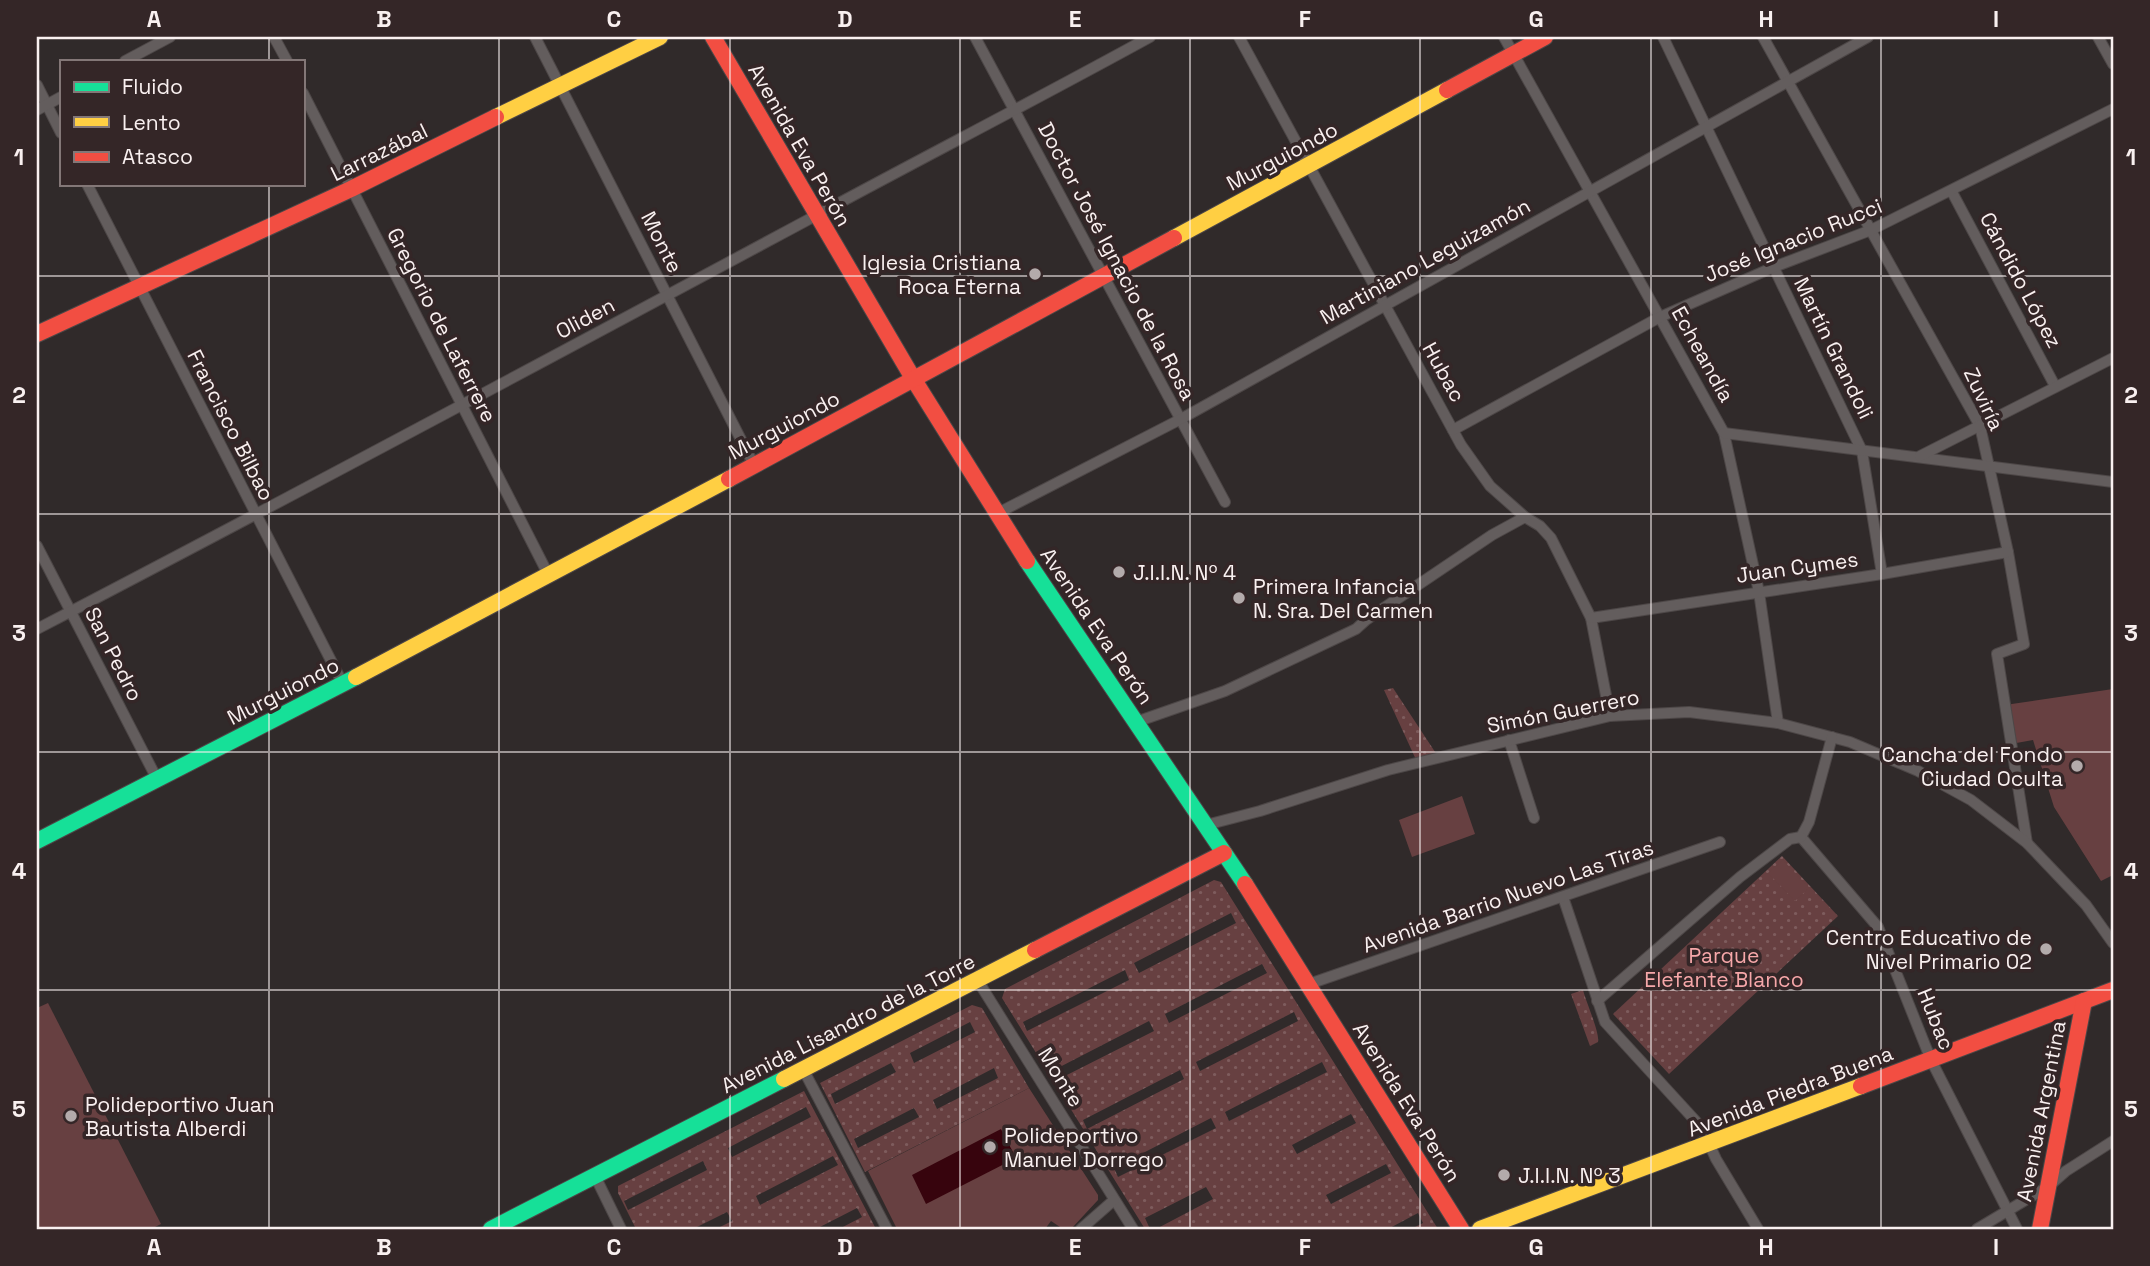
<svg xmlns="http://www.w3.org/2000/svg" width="2150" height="1266" viewBox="0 0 2150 1266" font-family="'Space Grotesk',sans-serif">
  <defs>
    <pattern id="grass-dots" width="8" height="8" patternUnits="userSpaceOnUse" patternTransform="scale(1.75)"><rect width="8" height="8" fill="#674041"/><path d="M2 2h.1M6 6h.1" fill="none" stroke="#7e5c5d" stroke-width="1.8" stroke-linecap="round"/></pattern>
  </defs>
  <rect width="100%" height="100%" fill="#302a2a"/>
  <g fill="url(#grass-dots)" fill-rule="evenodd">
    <polygon points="1393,688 1439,758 1418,764 1384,690"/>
    <polygon points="1782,856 1838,916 1669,1074 1613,1014"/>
    <path d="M1214,880L1221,882L1438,1229H1411L1423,1223L1418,1213L1388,1229H1156L1213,1199L1206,1187L1145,1218L1150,1229H1145L1002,998L1005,989ZM1231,913L1236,923L1139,973L1134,963ZM1262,964L1267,973L1169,1023L1165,1014ZM1125,970L1129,980L1027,1031L1023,1022ZM1294,1012L1298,1021L1200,1071L1196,1062ZM1149,1021L1154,1031L1057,1080L1052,1071ZM1322,1062L1327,1072L1229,1121L1225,1112ZM1180,1070L1184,1079L1087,1129L1083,1120ZM1351,1114L1356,1123L1297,1154L1292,1145ZM1211,1118L1216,1128L1118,1177L1114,1168ZM1386,1164L1391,1173L1331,1204L1326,1195Z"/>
    <path d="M1583,990C1586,1002 1600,1033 1598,1042L1590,1046L1571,994Z"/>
    <path d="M972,1005L982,1008L1029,1088L865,1172L820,1083ZM970,1022L975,1032L914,1063L910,1053ZM891,1063L896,1072L835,1104L831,1094ZM994,1068L998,1078L937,1109L933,1100ZM914,1108L919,1117L858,1148L854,1139Z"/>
    <path d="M804,1091L876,1229H839L862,1217L857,1208L816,1229H716L732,1221L727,1212L693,1229H636L618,1193V1186ZM806,1107L811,1117L732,1157L728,1148ZM833,1156L838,1165L760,1205L756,1196ZM703,1161L707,1170L628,1210L624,1201Z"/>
  </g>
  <g fill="#674041">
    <polygon points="2113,689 2113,788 2111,789 2113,794 2113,875 2101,881 2054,807 2033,740 2011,744 2005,705"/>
    <polygon points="1462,796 1475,834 1412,857 1399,820"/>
    <polygon points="1783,860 1809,888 1795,901 1768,873"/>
    <polygon points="48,1003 161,1224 151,1229 37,1229 37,1008"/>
    <polygon points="1029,1088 1098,1195 1098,1200 1071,1229 1063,1229 1051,1221 1045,1229 897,1229 868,1171"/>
  </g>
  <polygon fill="#37040d" points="1001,1129 1016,1158 926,1204 912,1175"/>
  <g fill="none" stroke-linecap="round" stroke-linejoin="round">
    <g stroke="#4d4747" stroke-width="12">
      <g id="street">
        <polyline points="274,37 287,61"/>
        <polyline points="535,37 754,465"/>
        <polyline points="975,37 1225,502"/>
        <polyline points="1239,37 1461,445 1490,486 1525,517 1540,526 1551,538 1591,618 1610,716"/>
        <polyline points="1504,37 1724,433 1759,592 1778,723"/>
        <polyline points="1663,37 1862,451 1882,574"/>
        <polyline points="1763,37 1980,426 2008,552 2024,644 1997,654 2027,843"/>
        <polyline points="2098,37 2113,64"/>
        <polyline points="125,61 170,37"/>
        <polyline points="37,85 61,133"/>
        <polyline points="303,93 548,574"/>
        <polyline points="37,110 61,97"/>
        <polyline points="87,184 343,684"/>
        <polyline points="1952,192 2055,386"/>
        <polyline points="1453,430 1660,317 1774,267 1871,230 2113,109"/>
        <polyline points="1724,433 2113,482"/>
        <polyline points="1920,456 2113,358"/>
        <polyline points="998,513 1179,420 1868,37"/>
        <polyline points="37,546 157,779"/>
        <polyline points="1591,618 1882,574 2008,552"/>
        <path d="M37,629C297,494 556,355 815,216C926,156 1039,98 1150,37"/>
        <polyline points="1136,722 1225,691 1356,629 1366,620 1492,535 1525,517"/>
        <polyline points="1509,740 1534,818"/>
        <polyline points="1206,825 1260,811 1388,770 1610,716 1689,712 1778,723 1850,742 1918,771 1971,800 2027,843 2086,905 2113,943"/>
        <polyline points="1801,837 1878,927 1931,1060 2017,1229"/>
        <polyline points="1801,837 1809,822 1832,737"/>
        <polyline points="1563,897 1605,1022 1702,1128 1716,1159 1758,1229"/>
        <polyline points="978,981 1133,1229"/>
        <polyline points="1309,984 1720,842"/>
        <polyline points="1597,1001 1740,877 1790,839 1801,837"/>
        <polyline points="803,1069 887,1229"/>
        <polyline points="595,1176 621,1229"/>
        <polyline points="1081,1229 1114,1200"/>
        <polyline points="1977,1229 2049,1186 2066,1171 2113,1141"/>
      </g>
    </g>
    <g stroke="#4d4747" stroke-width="18">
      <g id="fast">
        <polyline points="1027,561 1245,884"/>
        <polyline points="37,841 356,677"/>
        <polyline points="491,1229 784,1079"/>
      </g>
    </g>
    <g stroke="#4d4747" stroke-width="18">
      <g id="slow">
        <polyline points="496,117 660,37"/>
        <polyline points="1174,238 1447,90"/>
        <polyline points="356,677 729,479"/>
        <polyline points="784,1079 1035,950"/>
        <polyline points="1480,1229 1861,1086"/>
      </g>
    </g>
    <g stroke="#4d4747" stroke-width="18">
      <g id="jam">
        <polyline points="713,37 914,380 1027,561"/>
        <polyline points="1447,90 1545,37"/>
        <polyline points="37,334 351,189 496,117"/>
        <polyline points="729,479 1174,238"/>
        <polyline points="1245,884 1461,1229"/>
        <polyline points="1035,950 1224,853"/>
        <polyline points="1861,1086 2113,990"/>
        <polyline points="2040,1229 2084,1001"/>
      </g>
    </g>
    <use href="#street" stroke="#635d5d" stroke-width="10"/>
    <use href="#fast" stroke="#16e098" stroke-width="16"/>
    <use href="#slow" stroke="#ffcf43" stroke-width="16"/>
    <use href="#jam" stroke="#f24e42" stroke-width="16"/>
  </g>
  <path fill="none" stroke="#f9f0f0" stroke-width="2" stroke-opacity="0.55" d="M269,37V61M499,37V1229M730,37V1229M960,37V1229M1190,37V1229M1420,37V1229M1651,37V1229M1881,37V1229M269,184V1229M37,276H2113M37,514H2113M37,752H2113M37,990H2113"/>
  <g fill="#b3abab" stroke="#342627" stroke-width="2.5">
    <circle cx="1035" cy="274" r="7"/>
    <circle cx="1119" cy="572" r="7"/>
    <circle cx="1239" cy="598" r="7"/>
    <circle cx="2077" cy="766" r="7"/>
    <circle cx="2046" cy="949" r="7"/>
    <circle cx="71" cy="1116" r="7"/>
    <circle cx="990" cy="1147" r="7"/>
    <circle cx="1504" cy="1175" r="7"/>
  </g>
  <g text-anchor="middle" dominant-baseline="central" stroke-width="7" stroke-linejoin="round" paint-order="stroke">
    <g font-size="21" fill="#f9f0f0" stroke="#342627">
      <text transform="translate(800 145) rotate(60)">Avenida Eva Perón</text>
      <text transform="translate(379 152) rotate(-26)">Larrazábal</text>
      <text transform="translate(1282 156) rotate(-28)">Murguiondo</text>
      <text transform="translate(1793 240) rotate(-22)">José Ignacio Rucci</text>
      <text transform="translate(662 242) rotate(63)">Monte</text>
      <text transform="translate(1117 261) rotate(62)">Doctor José Ignacio de la Rosa</text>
      <text transform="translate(1425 261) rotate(-29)">Martiniano Leguizamón</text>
      <text transform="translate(2021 280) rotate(62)">Cándido López</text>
      <text transform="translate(585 318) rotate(-28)">Oliden</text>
      <text transform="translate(442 325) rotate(63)">Gregorio de Laferrere</text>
      <text transform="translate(1834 348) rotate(64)">Martín Grandoli</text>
      <text transform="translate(1703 354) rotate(61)">Echeandía</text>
      <text transform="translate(1444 372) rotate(61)">Hubac</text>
      <text transform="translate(1984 399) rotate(65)">Zuviría</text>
      <text transform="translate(231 425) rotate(63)">Francisco Bilbao</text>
      <text transform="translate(784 425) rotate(-28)">Murguiondo</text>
      <text transform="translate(1797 567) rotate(-8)">Juan Cymes</text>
      <text transform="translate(1097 626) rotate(56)">Avenida Eva Perón</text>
      <text transform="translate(114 654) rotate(63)">San Pedro</text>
      <text transform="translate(283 691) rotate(-27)">Murguiondo</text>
      <text transform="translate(1563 711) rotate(-11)">Simón Guerrero</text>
      <text transform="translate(1508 896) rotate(-19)">Avenida Barrio Nuevo Las Tiras</text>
      <text transform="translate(1936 1019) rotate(68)">Hubac</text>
      <text transform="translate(848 1023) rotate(-27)">Avenida Lisandro de la Torre</text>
      <text transform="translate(1061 1077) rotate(58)">Monte</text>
      <text transform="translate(1790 1091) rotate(-21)">Avenida Piedra Buena</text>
      <text transform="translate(1407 1102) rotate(58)">Avenida Eva Perón</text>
      <text transform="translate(2041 1111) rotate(-79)">Avenida Argentina</text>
    </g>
    <g font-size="21" fill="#f9f0f0" stroke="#342627" text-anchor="start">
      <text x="1021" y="262" text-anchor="end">Iglesia Cristiana<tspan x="1021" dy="24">Roca Eterna</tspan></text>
      <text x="1133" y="572">J.I.I.N. Nº 4</text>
      <text x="1253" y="586">Primera Infancia<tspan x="1253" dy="24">N. Sra. Del Carmen</tspan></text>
      <text x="2063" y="754" text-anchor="end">Cancha del Fondo<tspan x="2063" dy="24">Ciudad Oculta</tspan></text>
      <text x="2032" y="937" text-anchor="end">Centro Educativo de<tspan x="2032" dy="24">Nivel Primario 02</tspan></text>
      <text x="85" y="1104">Polideportivo Juan<tspan x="85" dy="24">Bautista Alberdi</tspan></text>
      <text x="1004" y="1135">Polideportivo<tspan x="1004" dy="24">Manuel Dorrego</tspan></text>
      <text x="1518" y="1175">J.I.I.N. Nº 3</text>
    </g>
    <g font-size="21" fill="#f6a7a9" stroke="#342627">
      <text x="1724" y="955">Parque<tspan x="1724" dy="24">Elefante Blanco</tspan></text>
    </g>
  </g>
  <rect width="2150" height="1266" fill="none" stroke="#342627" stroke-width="77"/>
  <rect x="60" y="60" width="245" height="126" fill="#342627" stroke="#837777" stroke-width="2"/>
  <rect x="74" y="82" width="35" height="10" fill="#16e098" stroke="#837777" stroke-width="2"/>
  <text x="122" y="94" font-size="21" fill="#f9f0f0">Fluido</text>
  <rect x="74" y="117" width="35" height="10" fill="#ffcf43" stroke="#837777" stroke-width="2"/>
  <text x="122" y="130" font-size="21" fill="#f9f0f0">Lento</text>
  <rect x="74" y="152" width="35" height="10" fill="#f24e42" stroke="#837777" stroke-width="2"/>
  <text x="122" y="164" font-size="21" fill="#f9f0f0">Atasco</text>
  <rect x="38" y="38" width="2074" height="1190" fill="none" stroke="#f9f0f0" stroke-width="2.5"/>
  <g font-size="23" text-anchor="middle" font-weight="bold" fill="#f9f0f0">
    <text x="154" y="27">A</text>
    <text x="384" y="27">B</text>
    <text x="614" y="27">C</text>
    <text x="845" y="27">D</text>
    <text x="1075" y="27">E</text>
    <text x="1305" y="27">F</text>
    <text x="1536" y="27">G</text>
    <text x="1766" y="27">H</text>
    <text x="1996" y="27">I</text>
    <text x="19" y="165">1</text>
    <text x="2131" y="165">1</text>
    <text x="19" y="403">2</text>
    <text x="2131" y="403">2</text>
    <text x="19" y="641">3</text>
    <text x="2131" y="641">3</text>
    <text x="19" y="879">4</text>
    <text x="2131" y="879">4</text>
    <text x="19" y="1117">5</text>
    <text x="2131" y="1117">5</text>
    <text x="154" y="1255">A</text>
    <text x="384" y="1255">B</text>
    <text x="614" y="1255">C</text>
    <text x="845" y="1255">D</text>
    <text x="1075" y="1255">E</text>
    <text x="1305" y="1255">F</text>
    <text x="1536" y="1255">G</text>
    <text x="1766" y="1255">H</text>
    <text x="1996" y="1255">I</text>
  </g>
</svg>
